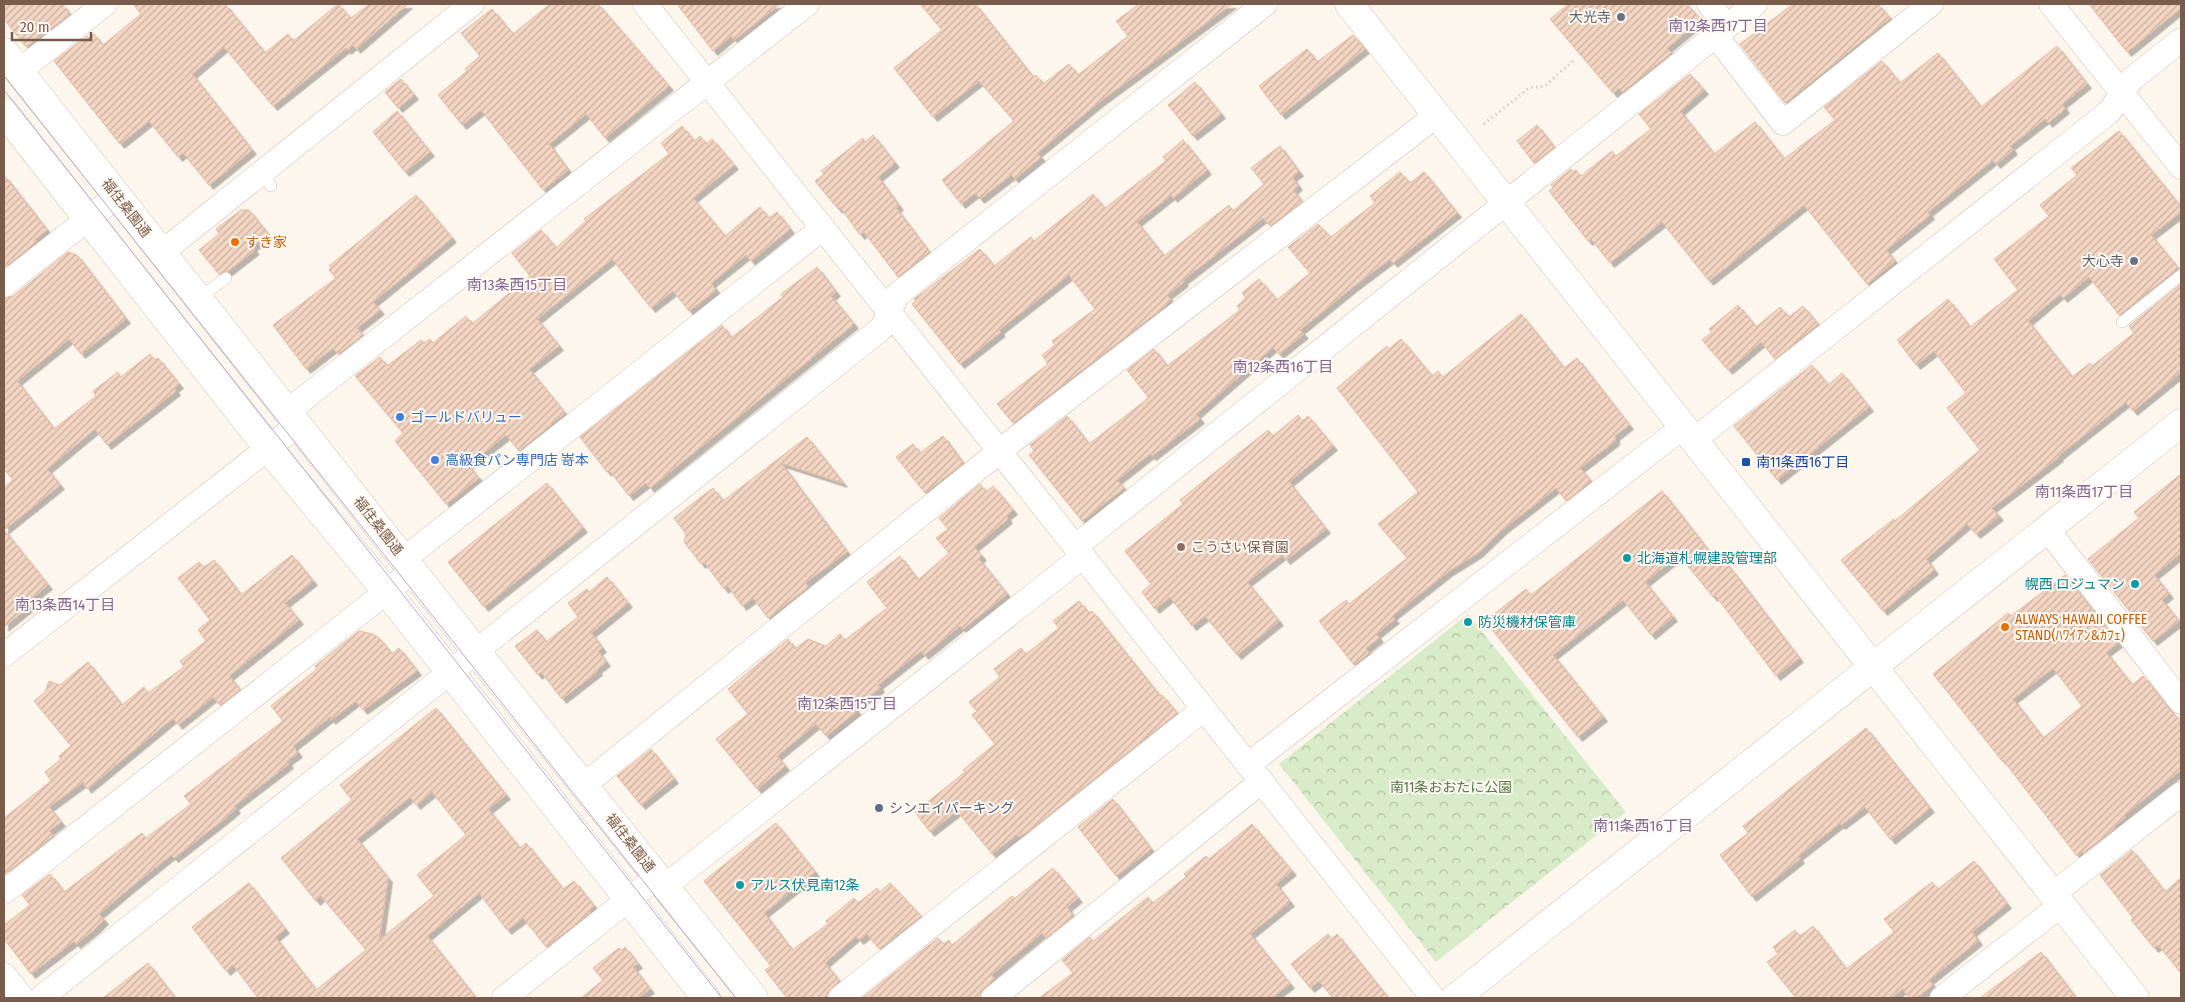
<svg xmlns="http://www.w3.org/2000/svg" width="2185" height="1002" viewBox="0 0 2185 1002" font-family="'Fira Sans Condensed','Noto Sans JP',sans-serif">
  <defs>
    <pattern id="forest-crowns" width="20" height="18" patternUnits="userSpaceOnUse" patternTransform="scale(1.25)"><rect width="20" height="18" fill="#d8ecc9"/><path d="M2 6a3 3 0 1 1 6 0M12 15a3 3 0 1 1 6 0" fill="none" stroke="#b4c2a5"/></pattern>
    <pattern id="building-hatch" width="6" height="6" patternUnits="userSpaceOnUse" patternTransform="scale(1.25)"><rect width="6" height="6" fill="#f3d5c3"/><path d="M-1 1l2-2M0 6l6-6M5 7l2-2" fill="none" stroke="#cab0a1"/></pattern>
    <filter id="shadow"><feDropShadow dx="4.5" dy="4.5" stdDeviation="0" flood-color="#0004"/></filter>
  </defs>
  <rect width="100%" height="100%" fill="#fdf6ec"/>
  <polygon fill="url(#forest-crowns)" points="1468,614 1626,812 1436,962 1279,764"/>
  <g fill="url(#building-hatch)" stroke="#e6bba3" fill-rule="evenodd" filter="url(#shadow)">
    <polygon points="4,4 62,4 70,14 26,47 4,19"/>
    <polygon points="133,4 225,4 265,53 288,34 293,41 338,4 351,18 370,4 408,4 356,49 353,45 347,50 346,48 273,106 224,47 192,74 252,150 209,185 183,153 178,157 149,121 120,144 54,61 87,36 89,38 94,34 103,45 141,14"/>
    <polygon points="550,4 598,4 669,86 605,138 586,114 549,144 568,170 543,190 481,110 462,125 438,95 467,71 465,69 480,56 461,33 492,9 513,34"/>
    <polygon points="677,4 780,4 734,40 731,36 713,51"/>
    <polygon points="920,4 975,4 1033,77 1036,75 1043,84 1069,64 1078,75 1128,36 1116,21 1139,4 1232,4 1099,102 1037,153 1041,157 1015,179 1011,175 980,199 975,193 961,204 942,180 1014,121 979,81 933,117 894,68 942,30"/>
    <polygon points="1569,4 1687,4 1701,20 1667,48 1671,53 1622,92 1619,88 1613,93 1550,19"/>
    <polygon points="1793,4 1878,4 1890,18 1785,103 1740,44"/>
    <polygon points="2089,4 2181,4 2181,8 2127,52"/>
    <polygon points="1353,35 1365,49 1281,115 1259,86 1307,49 1317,62"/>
    <polygon points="2057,46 2087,84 2062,104 2065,109 2048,123 2045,119 2010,146 2013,150 1996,164 1993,160 1928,212 1930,215 1886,250 1895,261 1867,284 1804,205 1709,281 1662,222 1610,263 1591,239 1588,241 1549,191 1553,188 1551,185 1571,169 1573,172 1576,170 1581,176 1612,151 1616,156 1651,129 1639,114 1690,74 1704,90 1680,111 1714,154 1755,122 1784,159 1835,120 1824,107 1882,61 1900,83 1938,53 1981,107"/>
    <polygon points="401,79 414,95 398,108 385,92"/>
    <polygon points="1195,82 1221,114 1193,136 1168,105"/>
    <polygon points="397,111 430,152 405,172 373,132"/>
    <polygon points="1537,125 1554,147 1534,163 1517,141"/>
    <polygon points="682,126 694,141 700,136 706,144 712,139 734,165 693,198 725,236 760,207 769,218 777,212 790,229 751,261 746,255 711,283 716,290 689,311 673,291 651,308 612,259 537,319 559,346 529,369 565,413 519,451 506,435 468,465 479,478 446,504 395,441 403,433 355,376 380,357 387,366 421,340 424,343 430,339 433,343 466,316 472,324 530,276 512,253 541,230 556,248 586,221 584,219 669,154 661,143"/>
    <polygon points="2119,131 2181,207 2181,212 2151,235 2178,268 2119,315 2089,277 2063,298 2060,294 2028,321 2072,377 2090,363 2092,366 2134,333 2129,326 2181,284 2181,372 2133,411 2126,402 2058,456 2059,457 1992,508 1999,516 1976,534 1967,524 1926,559 1934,570 1883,611 1841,560 1894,519 1895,521 1980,450 1947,408 1966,393 1934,351 1916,365 1897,340 1948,299 1970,327 2018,290 1994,259 2049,216 2040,205 2077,175 2071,168"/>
    <polygon points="873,135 895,163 878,177 899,206 896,208 929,252 898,277 864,232 860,235 840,207 838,209 815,181 824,174 821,171 863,138 865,142"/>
    <polygon points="1183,140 1207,170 1173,198 1171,195 1137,222 1164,256 1229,205 1233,211 1264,184 1251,168 1280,146 1299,172 1292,177 1298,186 1293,190 1302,202 1271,225 1269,225 1263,218 1183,280 1184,282 1167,295 1171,300 1155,314 1013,423 997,404 1048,364 1042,355 1055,345 1052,341 1095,309 1069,275 999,330 1001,332 960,364 912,304 916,301 914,299 980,249 994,266 1031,237 1034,241 1093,194 1105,208 1166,161 1163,157"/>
    <polygon points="1400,172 1410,183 1424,172 1457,213 1393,263 1390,259 1354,286 1300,330 1304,334 1279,354 1273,347 1196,414 1200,419 1152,456 1150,454 1117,480 1124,488 1082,521 1029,455 1034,451 1030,445 1067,416 1089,444 1146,400 1148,397 1127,370 1154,349 1167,366 1240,310 1237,306 1246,298 1242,293 1259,279 1277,300 1310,273 1288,247 1318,224 1331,237 1375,203 1370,196"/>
    <polygon points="4,175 47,230 34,240 37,241 4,268"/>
    <polygon points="416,195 452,238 373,302 380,310 357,328 363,335 338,354 333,348 306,369 273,325 336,278 329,270 331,268 329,266"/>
    <polygon points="241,210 249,210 268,234 252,247 255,250 228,271 219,274 199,250 219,234 216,229"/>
    <polygon points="68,252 77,255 126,319 81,354 69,339 17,381 54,429 96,396 93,391 118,372 121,377 150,354 155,360 158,358 179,384 174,388 176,391 107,445 95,429 47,469 60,485 4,530 48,585 32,598 35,602 4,627 4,487 13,480 4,469 4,298 13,296"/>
    <polygon points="817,267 836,292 831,296 854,324 651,487 650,488 646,483 629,496 609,470 607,472 580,437 722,325 731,338 783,297 781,294"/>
    <polygon points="1738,305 1756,327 1780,307 1789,317 1803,306 1818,324 1775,359 1761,342 1728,370 1702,340 1712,332 1709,329"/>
    <polygon points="1521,314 1564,368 1577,358 1629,425 1615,436 1615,441 1580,468 1591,481 1566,501 1556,488 1503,529 1478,553 1449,571 1392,616 1395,619 1376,634 1379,638 1366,648 1369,653 1354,665 1319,621 1346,600 1349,604 1407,558 1378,524 1418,492 1337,388 1387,346 1389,349 1401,339 1432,376 1438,371 1443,377"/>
    <polygon points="1812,365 1828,385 1842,373 1869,407 1777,480 1734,426"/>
    <polygon points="1298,415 1303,421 1308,416 1333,446 1289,482 1326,529 1286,560 1282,555 1247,582 1279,621 1237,655 1205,616 1192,626 1170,597 1155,609 1142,592 1151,584 1125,551 1183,504 1180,500 1268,430 1273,436"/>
    <polygon points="943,436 963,463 925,493 896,457 913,444 920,453"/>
    <polygon points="807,437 843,483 781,463 847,552 805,583 808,587 768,618 753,598 742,606 728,586 724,589 704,562 701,564 684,542 686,534 674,518 713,488 723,501"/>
    <polygon points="2181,474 2181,553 2154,575 2169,594 2162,600 2179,621 2153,641 2088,559 2139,518 2134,512"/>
    <polygon points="547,483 583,528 484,607 448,562"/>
    <polygon points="980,484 986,492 993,486 1013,510 1006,516 1008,519 974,547 982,556 979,559 1007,594 963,629 960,626 924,655 921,651 878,685 880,688 854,707 857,711 826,736 816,724 777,756 785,766 757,789 716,739 748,714 728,689 788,639 795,649 808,639 826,646 840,634 845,640 887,608 867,582 900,556 918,580 949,553 936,538 948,529 939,518"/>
    <polygon points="1662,491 1712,555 1716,551 1735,574 1799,658 1776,676 1715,595 1713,597 1679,555 1645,582 1673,617 1651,635 1623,600 1553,655 1603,717 1578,737 1485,621 1526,589 1531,595"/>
    <polygon points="292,555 313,581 285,603 299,620 229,676 240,690 220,705 213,697 178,725 173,718 87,789 83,782 49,807 61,822 49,831 53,836 5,874 4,818 51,781 45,772 61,759 59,756 71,746 34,701 45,692 49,681 60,685 88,662 122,705 144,687 148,693 184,667 180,661 206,641 198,630 210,620 178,578 199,562 204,567 214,560 241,595"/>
    <path d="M2065,575L2118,643L2106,652L2132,685L2143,676L2170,710L2181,721V770L2124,815L2126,817L2114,826L2115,828L2083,853L2082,852L2077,856L2003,760L2002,761L1933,674L2008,613L2011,616ZM2053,668L2082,706L2043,738L2013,699Z"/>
    <polygon points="607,577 628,603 591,633 602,648 598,651 606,662 597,669 598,671 562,699 541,672 538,675 515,646 537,630 546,642 578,617 568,603 587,589 589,592"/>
    <polygon points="1079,601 1089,613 1092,611 1160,696 1162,695 1177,713 1030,830 1018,837 1016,835 992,854 957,811 930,832 915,812 965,772 963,770 995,744 972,715 977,711 969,702 1000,677 994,669 1021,648 1026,654 1059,628 1053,621"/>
    <polygon points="359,631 373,634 379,638 392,654 399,648 417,671 363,710 356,701 331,720 330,717 293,746 298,753 287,761 289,764 234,806 236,809 224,819 174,858 171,855 131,887 99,914 104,920 95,929 76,944 74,941 31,974 4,939 4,925 30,905 22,895 50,874 64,892 142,833 146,838 191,804 184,796 283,721 271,706 317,669 315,666"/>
    <path d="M436,708L506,795L488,809L520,848L526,843L563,889L574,881L594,906L589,910L591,912L546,947L523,918L507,930L479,893L427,936L476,998H258L233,965L226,971L192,927L249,883L285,929L275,937L316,990L366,950L321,896L316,901L281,858L352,800L340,785ZM432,792L466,835L417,875L434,896L379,940L388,878L357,839L410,797L416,805Z"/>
    <polygon points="1866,728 1930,808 1891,840 1865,807 1841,825 1840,823 1798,856 1800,859 1752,897 1720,855 1748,833 1743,826"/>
    <polygon points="651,749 674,779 641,805 617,776"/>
    <polygon points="1113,799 1151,849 1116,876 1078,827"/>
    <polygon points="776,823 815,872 764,913 792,950 828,924 826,921 854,898 858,903 877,888 880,892 890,883 921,916 879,949 867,934 859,940 856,936 825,963 839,981 827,993 827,998 787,998 765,970 771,966 704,881"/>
    <polygon points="1252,824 1292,871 1276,884 1290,902 1250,934 1290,984 1271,998 1039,998 1073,973 1062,960 1090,937 1093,941 1148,897 1153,903 1186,877 1184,874 1206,856 1209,859"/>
    <polygon points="2132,850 2165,892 2181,878 2181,973 2158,945 2154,948 2131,920 2133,918 2100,875"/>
    <polygon points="1974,861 2007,904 1972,932 1978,941 1929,980 1933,985 1916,998 1909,998 1903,989 1891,998 1796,998 1767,962 1778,954 1773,947 1795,930 1800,936 1813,926 1846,969 1894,932 1884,919 1932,882 1938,889"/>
    <polygon points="1053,868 1078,898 1067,907 1073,916 1046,938 1042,933 991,975 994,979 984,988 980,998 862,998 938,938 944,944 949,940 952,945 1012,896 1014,899"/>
    <polygon points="1328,934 1332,939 1337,934 1388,998 1333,998 1319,981 1310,988 1291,964"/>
    <polygon points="625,947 638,964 633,967 650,989 638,998 581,998 603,980 593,968 619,948 622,950"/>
    <polygon points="2041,952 2076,998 1980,998"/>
    <polygon points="148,963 175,998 103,998"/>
  </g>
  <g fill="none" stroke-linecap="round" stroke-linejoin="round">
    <g stroke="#d1beb0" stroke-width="12">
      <g id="lane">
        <polyline points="262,173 271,186"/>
        <polyline points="198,299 226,278"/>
        <polyline points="2122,322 2181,275"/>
      </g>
    </g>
    <g stroke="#d1beb0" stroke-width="25">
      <g id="street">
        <polyline points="645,4 1433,998"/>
        <polyline points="1709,4 1727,26"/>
        <polyline points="2051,4 2181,167"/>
        <polyline points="1716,36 1783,123 1931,4"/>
        <polyline points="19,71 105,4"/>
        <polyline points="161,253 472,4"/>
        <polyline points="4,285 117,196"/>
        <polyline points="288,411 807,4"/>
        <polyline points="1694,440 2109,112 2132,79 2181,40"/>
        <polyline points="2047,529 2181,702"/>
        <polyline points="1075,547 1755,4"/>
        <polyline points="404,559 823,228"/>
        <polyline points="4,655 299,424"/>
        <polyline points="1248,765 1683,427"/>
        <polyline points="584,785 1011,442 1437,115"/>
        <polyline points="665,886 1083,556"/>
        <polyline points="4,892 413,571"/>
        <polyline points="2053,894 2181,794"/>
        <polyline points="4,975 22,998"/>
        <polyline points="41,998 882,328 897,295 1265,4"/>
        <polyline points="504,998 657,877"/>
        <polyline points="840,998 1204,709"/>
        <polyline points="993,998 1262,781"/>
        <polyline points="1942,998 2061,905"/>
      </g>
    </g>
    <g stroke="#d6c0b0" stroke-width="29">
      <g id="secondary">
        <polyline points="1349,4 2135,998"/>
        <polyline points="4,52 475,650 754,998"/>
        <polyline points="4,112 268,448 387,592 706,998"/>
        <polyline points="1455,998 2181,423"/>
      </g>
    </g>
    <polyline stroke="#d9b8a5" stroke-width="3" stroke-dasharray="1 4" stroke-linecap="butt" points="1484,124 1529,88 1545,86 1573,61"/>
    <use href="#lane" stroke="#fff" stroke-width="11"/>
    <use href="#street" stroke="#fff" stroke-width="24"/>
    <use href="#secondary" stroke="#fff" stroke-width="28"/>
    <g stroke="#b9a8c9" stroke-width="1">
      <polyline points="4,76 736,998"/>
      <polyline points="4,90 722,998"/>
    </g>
  </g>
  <g fill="#6b7280" stroke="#fffaf3" stroke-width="2">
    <circle cx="1621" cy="17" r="5"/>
    <circle cx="2134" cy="261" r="5"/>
  </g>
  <g fill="#e8710a" stroke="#fffaf3" stroke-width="2">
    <circle cx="235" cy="242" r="5"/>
    <circle cx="2005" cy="627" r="5"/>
  </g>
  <g fill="#3f7fe0" stroke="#fffaf3" stroke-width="2">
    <circle cx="400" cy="417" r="5"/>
    <circle cx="435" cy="460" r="5"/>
  </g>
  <rect fill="#1a4fb4" stroke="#fffaf3" stroke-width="2" x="1741" y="457" width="10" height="10" rx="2.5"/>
  <circle fill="#8d6e63" stroke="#fffaf3" stroke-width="2" cx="1181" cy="547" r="5"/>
  <g fill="#0f9aa8" stroke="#fffaf3" stroke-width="2">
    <circle cx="1627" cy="558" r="5"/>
    <circle cx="2135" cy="584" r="5"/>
    <circle cx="1468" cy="622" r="5"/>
    <circle cx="740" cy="885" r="5"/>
  </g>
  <circle fill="#5c6f8a" stroke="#fffaf3" stroke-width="2" cx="879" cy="808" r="5"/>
  <g text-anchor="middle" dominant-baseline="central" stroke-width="4" stroke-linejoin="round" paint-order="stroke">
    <g font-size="14" fill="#5b616d" stroke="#fffaf3" text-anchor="end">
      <text x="1611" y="17">大光寺</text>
      <text x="2124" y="261">大心寺</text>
    </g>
    <g font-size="14" fill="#7a5c4d" stroke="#fffaf3">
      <text transform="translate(126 208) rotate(52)">福住桑園通</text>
      <text transform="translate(378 526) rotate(52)">福住桑園通</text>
      <text transform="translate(630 843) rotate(52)">福住桑園通</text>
    </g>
    <g font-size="14" fill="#c56008" stroke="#fffaf3" text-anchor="start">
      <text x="245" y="242">すき家</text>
      <text x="2015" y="619">ALWAYS HAWAII COFFEE<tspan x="2015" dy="16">STAND(ﾊﾜｲｱﾝ&amp;ｶﾌｪ)</tspan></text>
    </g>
    <g font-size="14" fill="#366cbe" stroke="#fffaf3" text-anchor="start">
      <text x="410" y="417">ゴールドバリュー</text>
      <text x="445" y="460">高級食パン専門店 嵜本</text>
    </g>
    <g font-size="14" fill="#164399" stroke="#fffaf3" text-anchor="start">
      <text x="1756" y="462">南11条西16丁目</text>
    </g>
    <g font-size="14" fill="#785e54" stroke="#fffaf3" text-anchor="start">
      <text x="1191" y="547">こうさい保育園</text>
    </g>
    <g font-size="14" fill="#0d838f" stroke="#fffaf3" text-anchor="start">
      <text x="1637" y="558">北海道札幌建設管理部</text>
      <text x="2125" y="584" text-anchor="end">幌西 ロジュマン</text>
      <text x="1478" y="622">防災機材保管庫</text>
      <text x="750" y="885">アルス伏見南12条</text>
    </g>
    <g font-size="14" fill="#537a41" stroke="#fffaf3">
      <text x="1451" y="787">南11条おおたに公園</text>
    </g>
    <g font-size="14" fill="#4e5e75" stroke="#fffaf3" text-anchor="start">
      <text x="889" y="808">シンエイパーキング</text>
    </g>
    <g font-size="15" fill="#846695" stroke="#fffaf3">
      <text x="1718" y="26">南12条西17丁目</text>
      <text x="517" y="285">南13条西15丁目</text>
      <text x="1283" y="367">南12条西16丁目</text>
      <text x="2084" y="492">南11条西17丁目</text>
      <text x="65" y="605">南13条西14丁目</text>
      <text x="847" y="704">南12条西15丁目</text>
      <text x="1643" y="826">南11条西16丁目</text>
    </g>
  </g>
  <rect width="2185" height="1002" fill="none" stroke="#7a5c4d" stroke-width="10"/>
  <path d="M12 32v8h79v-8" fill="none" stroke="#7a5c4d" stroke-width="2.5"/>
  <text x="20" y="32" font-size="15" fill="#7a5c4d" stroke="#fffaf3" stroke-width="4" paint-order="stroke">20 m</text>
</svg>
